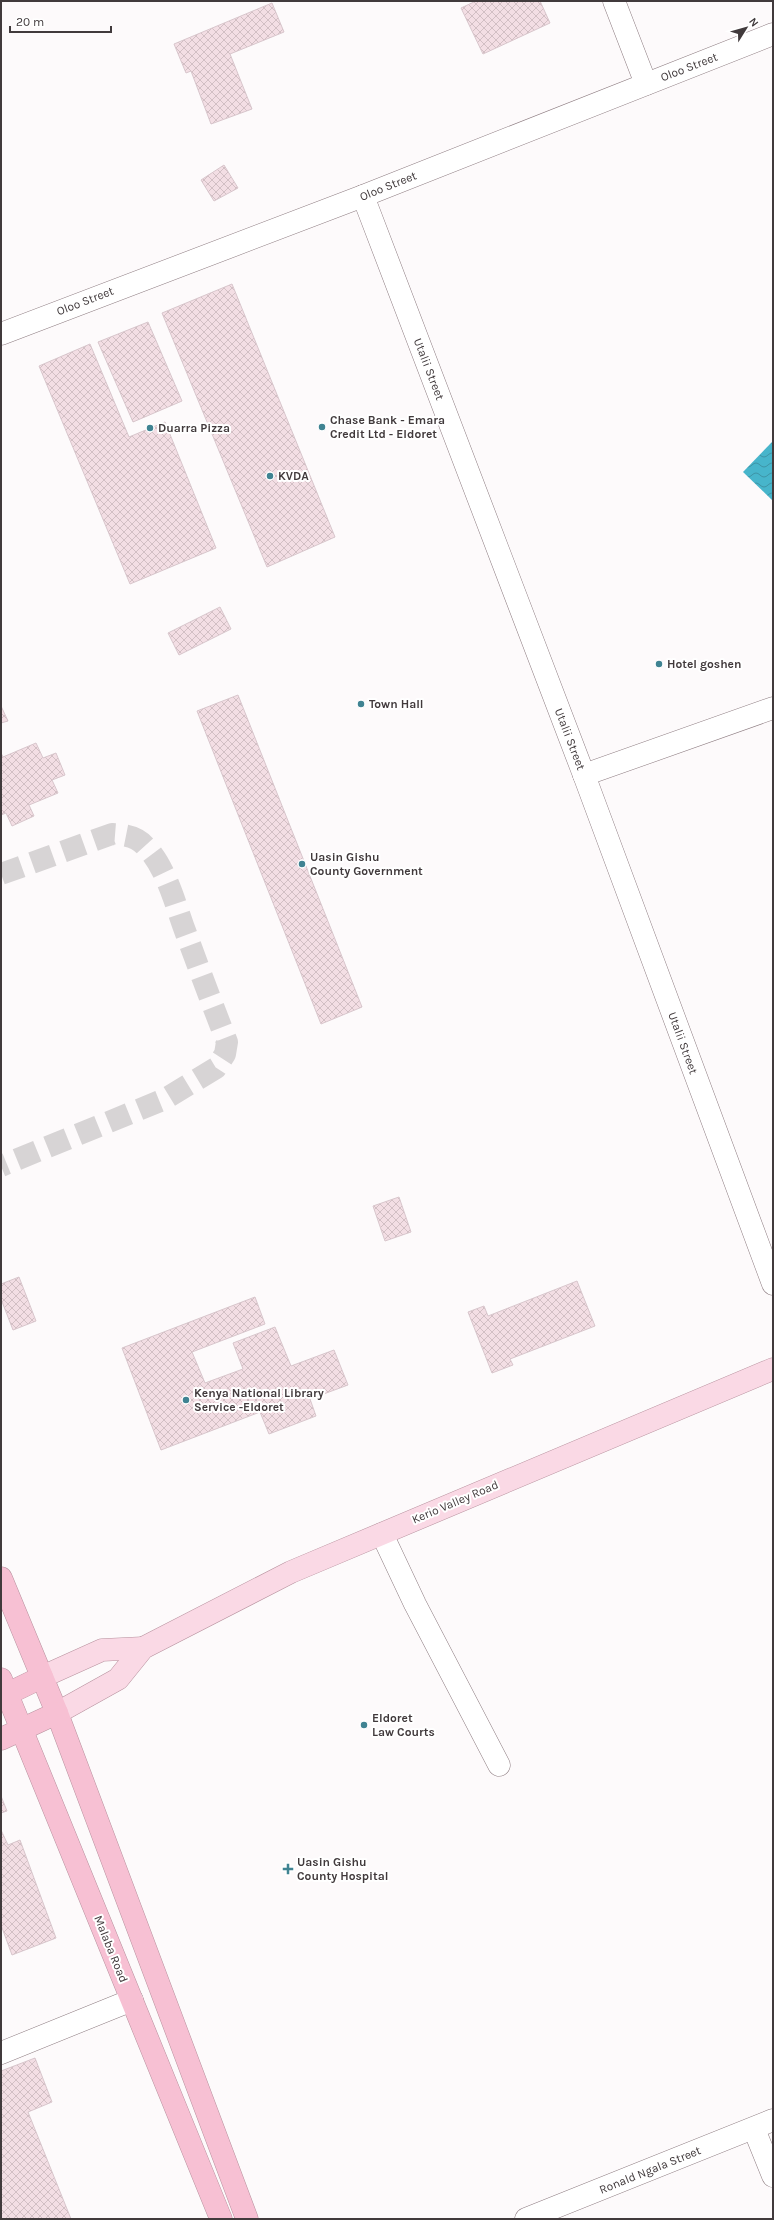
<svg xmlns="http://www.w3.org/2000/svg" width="774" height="2220" viewBox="0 0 774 2220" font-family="Karla,sans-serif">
  <defs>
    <pattern id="water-waves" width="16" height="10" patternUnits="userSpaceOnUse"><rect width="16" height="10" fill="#47b5cb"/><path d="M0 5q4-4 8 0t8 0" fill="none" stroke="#3d94a6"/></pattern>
    <pattern id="building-cross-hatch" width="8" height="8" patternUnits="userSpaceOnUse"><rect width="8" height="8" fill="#f3dee4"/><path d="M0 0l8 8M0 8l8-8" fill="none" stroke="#d2bfc4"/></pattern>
  </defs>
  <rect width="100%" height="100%" fill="#fdfafb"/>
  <polygon fill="url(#water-waves)" points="773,441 773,501 743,472"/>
  <g fill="url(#building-cross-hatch)" stroke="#d8c6cc">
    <polygon points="476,1 540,1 550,23 483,54 461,8"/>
    <polygon points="272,3 284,32 230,54 252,109 211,124 191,71 186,73 174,44"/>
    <polygon points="224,165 238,188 214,201 201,180"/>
    <polygon points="232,284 335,537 267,567 162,313"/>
    <polygon points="148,322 182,401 133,422 98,342"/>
    <polygon points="90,344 129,437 165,422 216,548 130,584 39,366"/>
    <polygon points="220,607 231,629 179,655 168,633"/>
    <polygon points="238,695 362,1007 321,1024 197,711"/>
    <polygon points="1,706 8,721 1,723"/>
    <polygon points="36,743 43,758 56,753 65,775 52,780 58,793 29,805 34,816 12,826 6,813 1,815 1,753 3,757"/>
    <polygon points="399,1197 411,1232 385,1241 373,1206"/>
    <polygon points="19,1277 36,1321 13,1330 1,1299 1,1284"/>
    <polygon points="577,1281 595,1326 510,1359 513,1365 492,1373 468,1312 484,1306 488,1316"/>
    <polygon points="255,1297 265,1324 192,1352 205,1383 243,1369 233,1343 275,1327 291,1366 334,1350 348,1385 310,1399 316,1416 269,1434 260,1412 161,1450 122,1348"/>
    <polygon points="1,1796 7,1811 1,1813"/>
    <polygon points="1,1830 8,1845 20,1840 56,1938 12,1955 1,1925"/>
    <polygon points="35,2058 52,2102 28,2112 71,2219 1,2219 1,2071"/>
  </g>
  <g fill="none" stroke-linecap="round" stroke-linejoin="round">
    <path stroke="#d7d4d5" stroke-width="22" stroke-dasharray="22 11" stroke-linecap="butt" d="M1,874L112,834C125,835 136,836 145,846C165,865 175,903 184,928C198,966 212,1004 227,1042L225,1054L216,1068L165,1099L1,1166"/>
    <g stroke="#8e7d82" stroke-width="23">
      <g id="minor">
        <polyline points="614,1 646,84"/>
        <polyline points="363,196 584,775 773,1284"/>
        <polyline points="1,334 363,196 773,34"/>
        <polyline points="584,775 773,708"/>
        <polyline points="382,1534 415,1604 499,1765"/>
        <polyline points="1,2053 132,2000"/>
        <polyline points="754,2129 773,2176"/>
        <polyline points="526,2219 773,2120"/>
      </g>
    </g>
    <g stroke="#b7919e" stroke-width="23">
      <g id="major">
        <polyline points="42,1677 102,1650 143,1648"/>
        <polyline points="57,1713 118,1679 143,1648 291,1572 773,1369"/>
      </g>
    </g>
    <g stroke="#b7919e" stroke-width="23">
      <g id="highway">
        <polyline points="1,1578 57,1713 247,2219"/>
        <polyline points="1,1679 221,2219"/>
        <polyline points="1,1697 42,1677"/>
        <polyline points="1,1739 57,1713"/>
      </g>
    </g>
    <use href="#minor" stroke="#fff" stroke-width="22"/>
    <use href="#major" stroke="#fad9e5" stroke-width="22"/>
    <use href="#highway" stroke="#f7c0d3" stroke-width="22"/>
  </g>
  <g fill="#3f8392" stroke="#fff" stroke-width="1.5">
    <circle cx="322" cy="427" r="4"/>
    <circle cx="150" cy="428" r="4"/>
    <circle cx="270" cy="476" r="4"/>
    <circle cx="659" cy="664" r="4"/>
    <circle cx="361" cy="704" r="4"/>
    <circle cx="302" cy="864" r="4"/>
    <circle cx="186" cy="1400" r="4"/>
    <circle cx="364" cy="1725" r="4"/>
    <path d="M286 1863h4v4h4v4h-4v4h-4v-4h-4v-4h4z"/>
  </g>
  <g text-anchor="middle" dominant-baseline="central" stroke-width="4" stroke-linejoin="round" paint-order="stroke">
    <g font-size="12" fill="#413a3c" stroke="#fff">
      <text transform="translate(689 67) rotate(-21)">Oloo Street</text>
      <text transform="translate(388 186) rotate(-22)">Oloo Street</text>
      <text transform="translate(85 301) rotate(-21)">Oloo Street</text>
      <text transform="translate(429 369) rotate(69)">Utalii Street</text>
      <text transform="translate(570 739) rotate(69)">Utalii Street</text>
      <text transform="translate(683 1043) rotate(70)">Utalii Street</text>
      <text transform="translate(455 1502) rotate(-23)">Kerio Valley Road</text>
      <text transform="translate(111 1949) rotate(68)">Malaba Road</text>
      <text transform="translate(650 2170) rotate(-22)">Ronald Ngala Street</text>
    </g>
    <g font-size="12" font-weight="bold" fill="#413a3c" stroke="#fff" text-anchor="start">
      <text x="330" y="420">Chase Bank - Emara<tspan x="330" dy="14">Credit Ltd - Eldoret</tspan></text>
      <text x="158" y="428">Duarra Pizza</text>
      <text x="278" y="476">KVDA</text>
      <text x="667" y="664">Hotel goshen</text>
      <text x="369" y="704">Town Hall</text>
      <text x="310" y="857">Uasin Gishu<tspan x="310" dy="14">County Government</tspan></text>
      <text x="194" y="1393">Kenya National Library<tspan x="194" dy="14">Service -Eldoret</tspan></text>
      <text x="372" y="1718">Eldoret<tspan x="372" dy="14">Law Courts</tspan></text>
      <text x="297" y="1862">Uasin Gishu<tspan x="297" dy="14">County Hospital</tspan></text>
    </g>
  </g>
  <rect width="774" height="2220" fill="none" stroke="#413a3c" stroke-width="4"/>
  <g transform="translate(746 28) rotate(53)" stroke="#ffffff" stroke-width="3" paint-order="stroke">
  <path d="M0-3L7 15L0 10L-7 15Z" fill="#413a3c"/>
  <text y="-6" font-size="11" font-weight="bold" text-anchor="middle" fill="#413a3c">N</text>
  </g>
  <path d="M10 26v6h101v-6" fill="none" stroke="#413a3c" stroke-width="2"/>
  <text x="16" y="26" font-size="12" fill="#413a3c" stroke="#ffffff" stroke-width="3" paint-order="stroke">20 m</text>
</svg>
